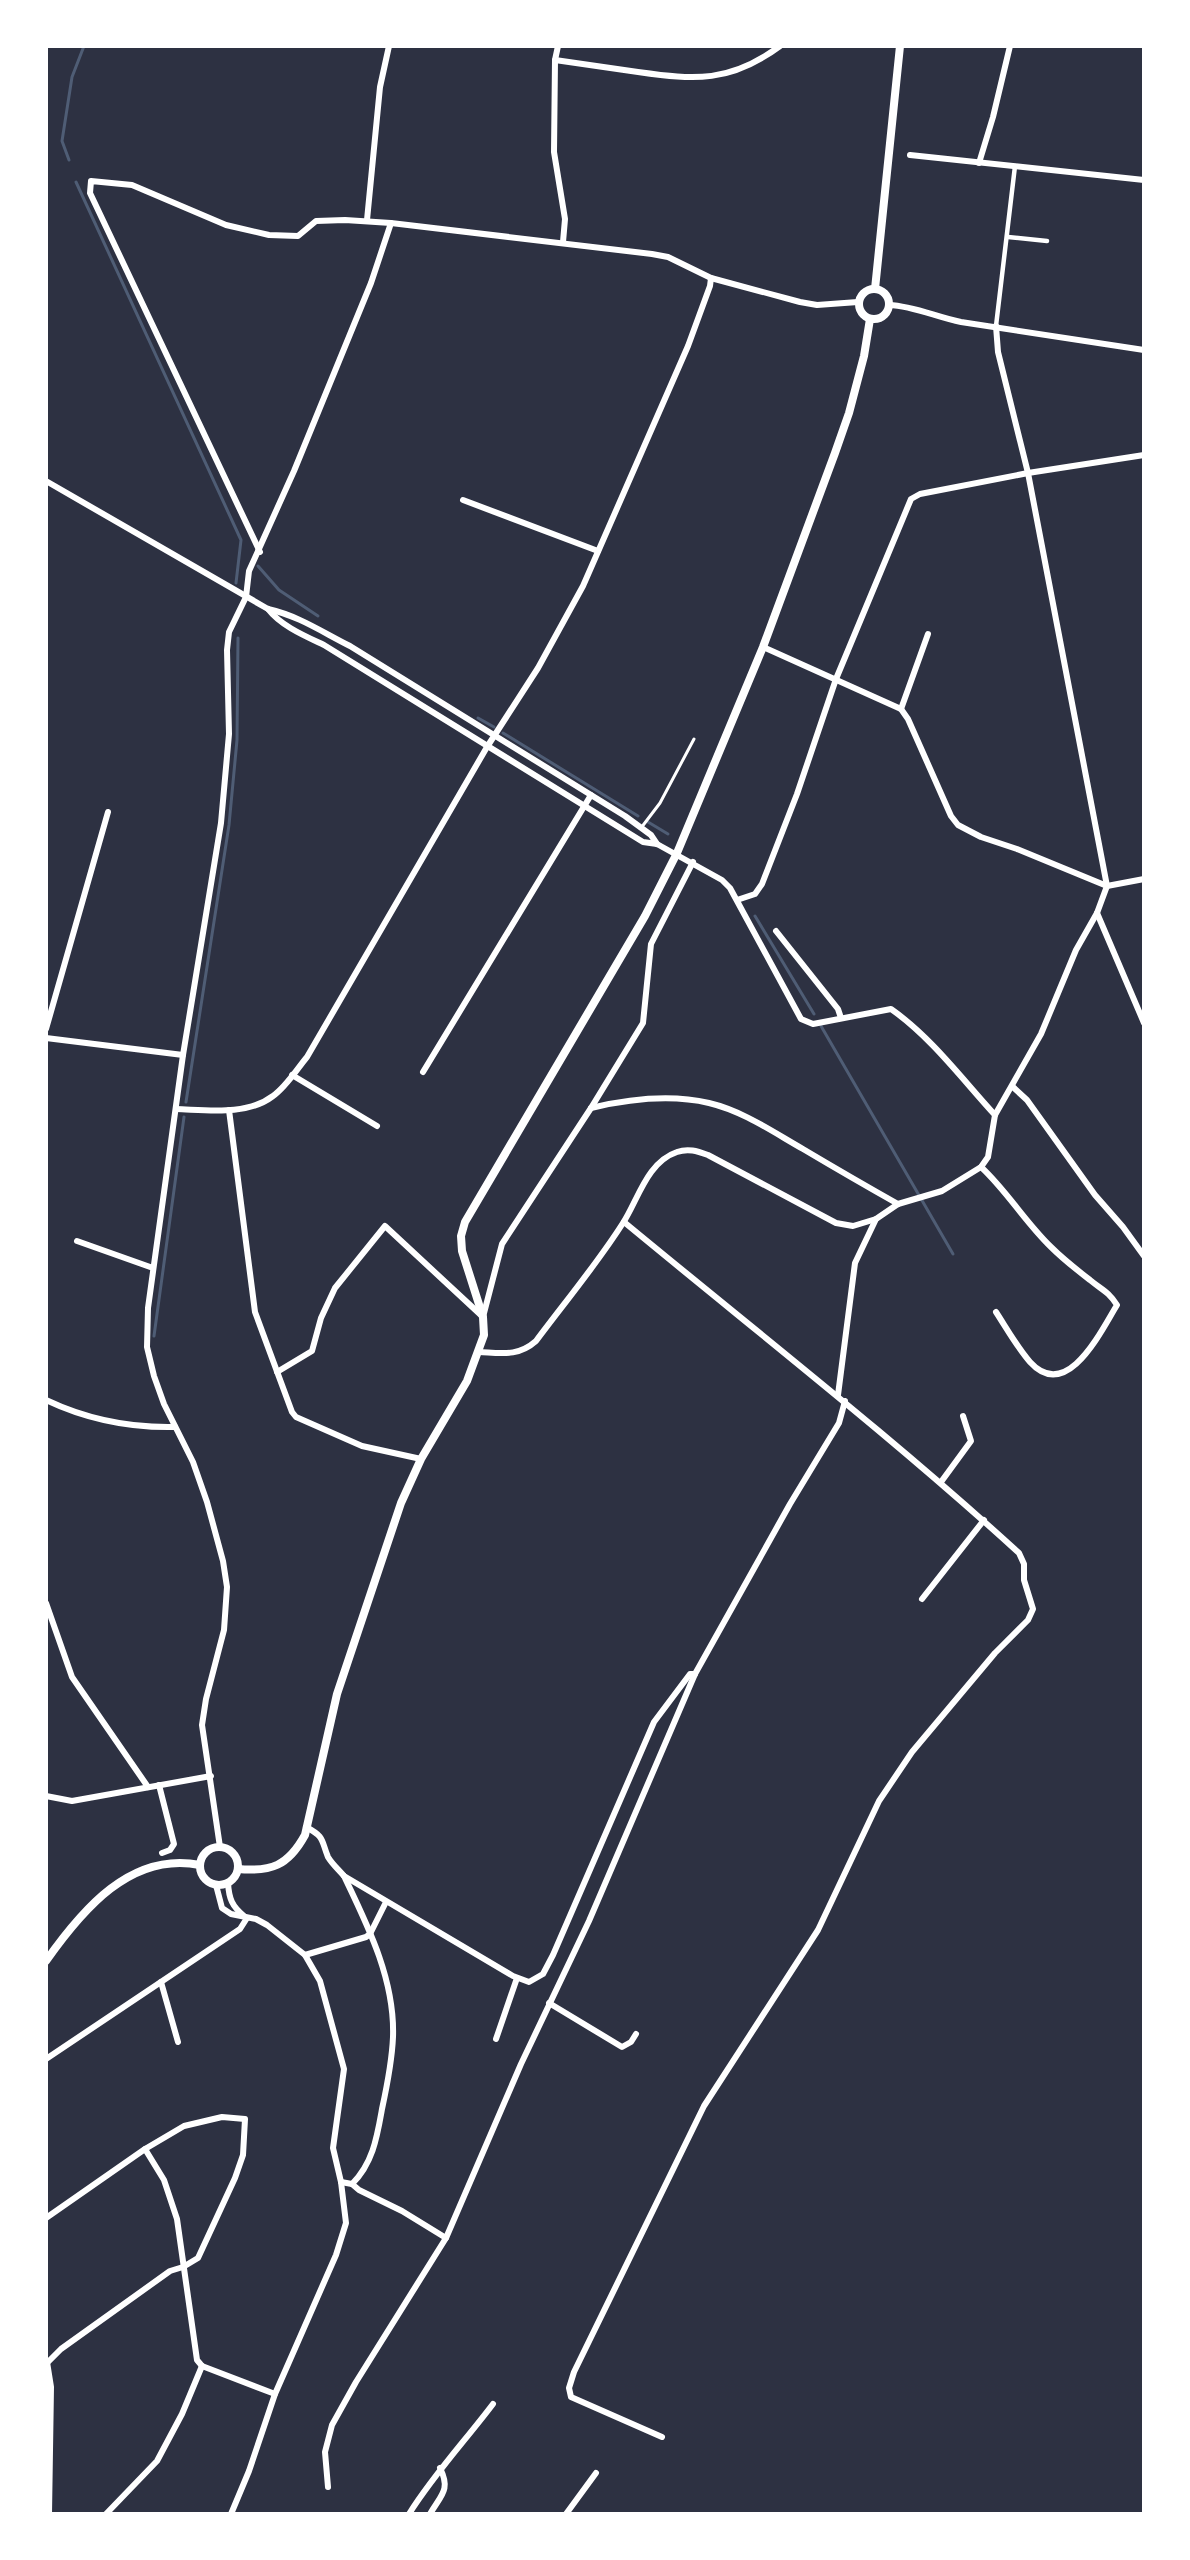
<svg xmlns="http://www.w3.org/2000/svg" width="1190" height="2560" viewBox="0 0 1190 2560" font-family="'Open Sans',sans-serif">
  <rect width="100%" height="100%" fill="#2d3142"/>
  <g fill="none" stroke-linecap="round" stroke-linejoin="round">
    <g stroke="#4f5d75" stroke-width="3">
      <polyline points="69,160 62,141 72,77 84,46"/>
      <polyline points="76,182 241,540 236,583"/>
      <polyline points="258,566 279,590 318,616"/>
      <polyline points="478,718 494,727"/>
      <polyline points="503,733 638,816"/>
      <polyline points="648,822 668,834"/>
      <polyline points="755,916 814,1014"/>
      <polyline points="821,1026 953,1254"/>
      <polyline points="186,1102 229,825 237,740 238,638"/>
      <polyline points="154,1336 184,1117"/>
    </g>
    <polyline stroke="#fff" stroke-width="3" points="641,828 660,803 694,739"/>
    <g stroke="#fff" stroke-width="4.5">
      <polyline points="1008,237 1047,241"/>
      <polyline points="996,326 1015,166"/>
    </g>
    <g stroke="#fff" stroke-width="6">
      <polyline points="558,46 555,60 554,152 565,219 563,242"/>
      <path d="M555,60C582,64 610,68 638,72C695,80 730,83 780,46"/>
      <polyline points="910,155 1144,180"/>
      <polyline points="979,163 993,117 1010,46"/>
      <polyline points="367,220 380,87 389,46"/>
      <path d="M889,305C914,306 936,317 961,322L1144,350"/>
      <polyline points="996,326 998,352 1028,473 1107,886"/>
      <path d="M46,481L268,609C299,616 322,632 350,646L625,816L651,835L657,844"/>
      <polyline points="463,500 598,551"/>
      <polyline points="260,552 90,193 91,181 132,185 226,225 269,235 298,236 316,221 345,220 391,223 652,254 668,257 711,278 800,302 817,305 858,302"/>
      <path d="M268,609C281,626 305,636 324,645L643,842L657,844L722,880L730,888L801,1019L813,1024L891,1009C931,1037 962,1079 995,1115L988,1157L981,1167L942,1191L898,1204L876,1219L855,1263L838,1395"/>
      <polyline points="763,647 901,709 908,719 951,816 958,825 981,837 1017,849 1107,886 1144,879"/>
      <polyline points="901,709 928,634"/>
      <polyline points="737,900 755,894 762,884 797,794 836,679 911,499 920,494 1028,473 1144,455"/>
      <polyline points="1097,913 1144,1023"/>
      <polyline points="776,931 838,1009 841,1018"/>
      <polyline points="46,1029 108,812"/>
      <polyline points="46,1038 183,1055"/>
      <polyline points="423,1072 591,795"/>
      <polyline points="292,1075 377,1126"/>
      <polyline points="1013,1087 1027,1100 1095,1195 1123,1227 1144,1256"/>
      <path d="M591,1108C629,1099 670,1094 709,1103C743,1111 773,1132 803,1149C835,1168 866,1186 898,1204"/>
      <path d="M176,1109C207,1110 247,1116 273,1096C286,1087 297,1069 307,1057L487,747L538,668L583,586L688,346L710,286L711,278"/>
      <polyline points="229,1110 255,1312 292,1412 296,1417 362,1446 421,1459"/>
      <polyline points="995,1115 1041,1034 1076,950 1097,913 1107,886"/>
      <path d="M981,1167C1007,1191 1025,1222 1051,1247C1063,1259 1077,1270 1090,1280C1102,1290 1108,1291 1117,1305C1101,1331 1067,1403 1030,1362C1017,1347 1007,1329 996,1312"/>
      <path d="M624,1222C757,1332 892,1437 1019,1553L1024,1564V1580L1033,1609L1028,1620L995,1653L912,1752L879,1801L818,1930L704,2106L574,2372L569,2388L571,2397L662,2437"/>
      <polyline points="77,1241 153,1268"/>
      <path d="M479,1352C501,1353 518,1357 536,1341C565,1302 597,1264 623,1223C638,1200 647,1162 677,1152C688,1148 697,1151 708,1155L836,1223L853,1226L876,1219"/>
      <polyline points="277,1372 312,1351 321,1318 335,1288 385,1226 483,1317 502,1244 591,1108 643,1023 651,944 693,862"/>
      <path d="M46,1400C86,1419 131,1428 175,1427"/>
      <polyline points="941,1482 971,1441 963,1416"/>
      <polyline points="922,1599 984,1520"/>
      <polyline points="46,1603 72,1677 148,1787"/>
      <polyline points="159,1785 174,1844 170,1850 162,1853"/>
      <polyline points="46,1796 72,1801 211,1776"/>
      <path d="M306,1827C325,1837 321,1840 328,1857C332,1864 339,1870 344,1876L513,1976L529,1982L543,1974L553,1955L654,1722L690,1674H695"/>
      <polyline points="220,1847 202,1725 206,1699 224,1630 227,1587 223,1561 207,1502 193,1462 164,1404 154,1376 147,1347 148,1308 183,1055 221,823 229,734 227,650 229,632 246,597 249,571 294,471 371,283 391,223"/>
      <path d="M228,1883C229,1899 232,1906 244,1916"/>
      <polyline points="216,1885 222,1908 231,1914 256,1919 267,1925 305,1955 320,1981 344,2069 333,2148 341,2182 346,2223 336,2255 275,2394 249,2471 231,2514"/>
      <polyline points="305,1955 366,1937 370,1934 386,1902"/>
      <polyline points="161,1982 178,2042"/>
      <polyline points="549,2003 622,2047 631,2042 636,2034"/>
      <polyline points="496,2039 517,1978"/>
      <polyline points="46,2059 240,1929 247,1918"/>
      <polyline points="145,2149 164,2180 177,2219 197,2360 202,2366"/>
      <path d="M341,2182L352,2184C373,2163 377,2137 382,2109C387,2086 392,2061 393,2037C395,1980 368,1926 344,1876"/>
      <polyline points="352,2184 359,2190 402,2211 446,2238"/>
      <polyline points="46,2218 145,2149 184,2126 222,2117 245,2119 243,2155 235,2178 198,2258 183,2267 170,2271 61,2349 46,2364"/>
      <polyline points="47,2362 51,2387 49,2514"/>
      <polyline points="202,2366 275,2394"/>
      <polyline points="328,2487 325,2452 332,2425 356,2382 446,2238 521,2064 589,1921 695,1674 790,1504 839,1423 845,1401"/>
      <polyline points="106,2514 157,2461 182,2414 202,2366"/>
      <path d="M409,2514C434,2474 465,2441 493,2404"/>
      <path d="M430,2514C441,2495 451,2490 440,2468"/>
      <polyline points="566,2514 596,2473"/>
    </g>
    <g stroke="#fff" stroke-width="8">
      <circle cx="874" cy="304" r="15"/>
      <polyline points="875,289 900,46"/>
      <circle cx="219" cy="1866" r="19"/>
      <path d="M238,1869C271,1872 288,1866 305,1835L337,1694L401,1503L421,1459L467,1381L484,1335L483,1317L462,1251L461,1236L465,1222L645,916L677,853L763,647L835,453L849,413L864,356L870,319"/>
      <path d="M46,1961C82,1910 131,1851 200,1865"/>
    </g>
  </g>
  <rect width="1190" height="2560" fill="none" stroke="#ffffff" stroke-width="96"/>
</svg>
